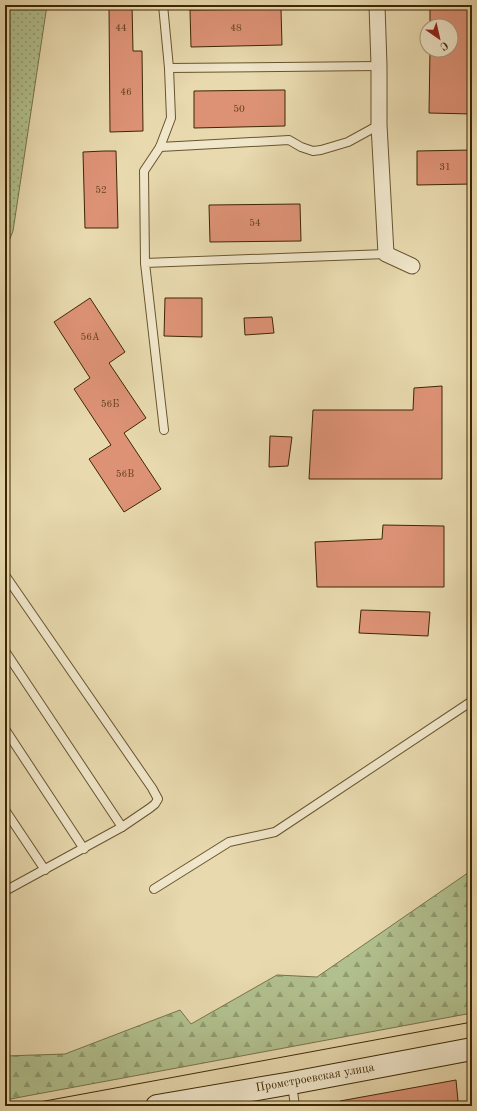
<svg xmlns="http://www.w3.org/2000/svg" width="477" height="1111" viewBox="0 0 477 1111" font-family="'Old Standard TT',serif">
  <defs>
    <pattern id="grass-dots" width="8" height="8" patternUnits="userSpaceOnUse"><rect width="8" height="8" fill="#b1c08e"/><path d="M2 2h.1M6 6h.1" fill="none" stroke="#919c72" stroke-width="1.8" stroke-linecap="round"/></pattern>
    <pattern id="forest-firs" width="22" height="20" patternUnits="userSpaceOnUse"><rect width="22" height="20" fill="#b1c08e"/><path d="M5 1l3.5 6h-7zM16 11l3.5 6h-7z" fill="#919c72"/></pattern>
  </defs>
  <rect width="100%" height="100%" fill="#e8d9ae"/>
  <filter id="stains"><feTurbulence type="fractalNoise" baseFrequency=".005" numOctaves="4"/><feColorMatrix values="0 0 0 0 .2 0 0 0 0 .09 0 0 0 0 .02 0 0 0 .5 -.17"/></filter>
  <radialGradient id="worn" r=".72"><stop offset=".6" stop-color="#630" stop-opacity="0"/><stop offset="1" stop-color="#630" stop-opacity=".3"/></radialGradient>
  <polygon fill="url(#grass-dots)" stroke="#777448" points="5,5 47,5 13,231 5,251"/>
  <polygon fill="url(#forest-firs)" stroke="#777448" points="472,870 472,1013 5,1100 5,1056 65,1054 180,1010 191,1024 277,975 317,977"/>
  <g fill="#dd9276" stroke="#3d2702">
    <polygon points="109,5 132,5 133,51 142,51 143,131 110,132"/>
    <polygon points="430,5 472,5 472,114 429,113 430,50 451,50 451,26 430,26"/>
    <polygon points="281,9 282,45 191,47 190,10"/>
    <polygon points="285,90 285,126 194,128 194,91"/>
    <polygon points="472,150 472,184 417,185 417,151"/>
    <polygon points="104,151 116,151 118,228 85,228 83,152"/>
    <polygon points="300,204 301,241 210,242 209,205"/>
    <polygon points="90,298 125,352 109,363 146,418 124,433 161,489 124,512 89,459 111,445 74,389 90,378 54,322"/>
    <polygon points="165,298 202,298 202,337 164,336"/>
    <polygon points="272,317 274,333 245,335 244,318"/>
    <polygon points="442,386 442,479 309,479 313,410 413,410 414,388"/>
    <polygon points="270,436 292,437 288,466 269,467"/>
    <polygon points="383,525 444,526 444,587 317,587 315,542 382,539"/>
    <polygon points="361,610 430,612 428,636 359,633"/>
    <polygon points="456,1080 458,1101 425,1106 340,1106 340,1101"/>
  </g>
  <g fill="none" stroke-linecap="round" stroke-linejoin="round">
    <g stroke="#68542d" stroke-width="10">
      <g id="lane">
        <polyline points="169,68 379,66"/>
        <polyline points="160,147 289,140 301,147 313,151 321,150 348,142 379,125"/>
        <polyline points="145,263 144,171 160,147 171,118 169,68 163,5"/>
        <polyline points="164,430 145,263 386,254"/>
        <polyline points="5,575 152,788 158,799 155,804 150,808 122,827 5,891"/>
        <polyline points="5,651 122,827"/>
        <polyline points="5,729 84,849"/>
        <polyline points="5,810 45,870"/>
        <polyline points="154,889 229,842 275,832 472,701"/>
        <polyline points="292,1084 295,1106"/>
      </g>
    </g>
    <g stroke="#68542d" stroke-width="17">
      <polyline id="street" points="377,5 379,66 379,125 386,254 412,266"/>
    </g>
    <g stroke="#3d2702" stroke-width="24">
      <polyline id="secondary" points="157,1106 292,1083 472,1049"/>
    </g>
    <use href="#lane" stroke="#f0e6ca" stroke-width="8"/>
    <use href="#street" stroke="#f0e6ca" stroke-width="15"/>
    <use href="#secondary" stroke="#f0e6ca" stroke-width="22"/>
    <polyline stroke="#3d2702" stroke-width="1" points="18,1106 472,1022"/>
  </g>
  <g text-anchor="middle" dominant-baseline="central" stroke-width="4" stroke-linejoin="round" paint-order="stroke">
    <g font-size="10" fill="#65421f">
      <text x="121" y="28">44</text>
      <text x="236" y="28">48</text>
      <text x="126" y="92">46</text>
      <text x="239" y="109">50</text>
      <text x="445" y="167">31</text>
      <text x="101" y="190">52</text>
      <text x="255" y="223">54</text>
      <text x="90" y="337">56А</text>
      <text x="110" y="404">56Б</text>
      <text x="125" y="474">56В</text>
    </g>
    <g font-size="12" fill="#3d2702" stroke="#f0e6ca">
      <text transform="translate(315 1078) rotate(-10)">Промстроевская улица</text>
    </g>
  </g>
  <rect width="477" height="1111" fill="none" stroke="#e8d9ae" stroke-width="20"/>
  <rect x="6" y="6" width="465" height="1099" fill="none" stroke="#3d2702" stroke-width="2"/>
  <rect x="10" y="10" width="457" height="1091" fill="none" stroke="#3d2702"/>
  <g transform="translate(439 38) rotate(146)"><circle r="19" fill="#f0e6ca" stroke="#a89a7a"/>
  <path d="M0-3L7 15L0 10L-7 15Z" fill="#8f2418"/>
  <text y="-6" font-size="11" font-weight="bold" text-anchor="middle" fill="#3d2702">С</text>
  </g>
  <rect width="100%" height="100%" filter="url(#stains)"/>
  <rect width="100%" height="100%" fill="url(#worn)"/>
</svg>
